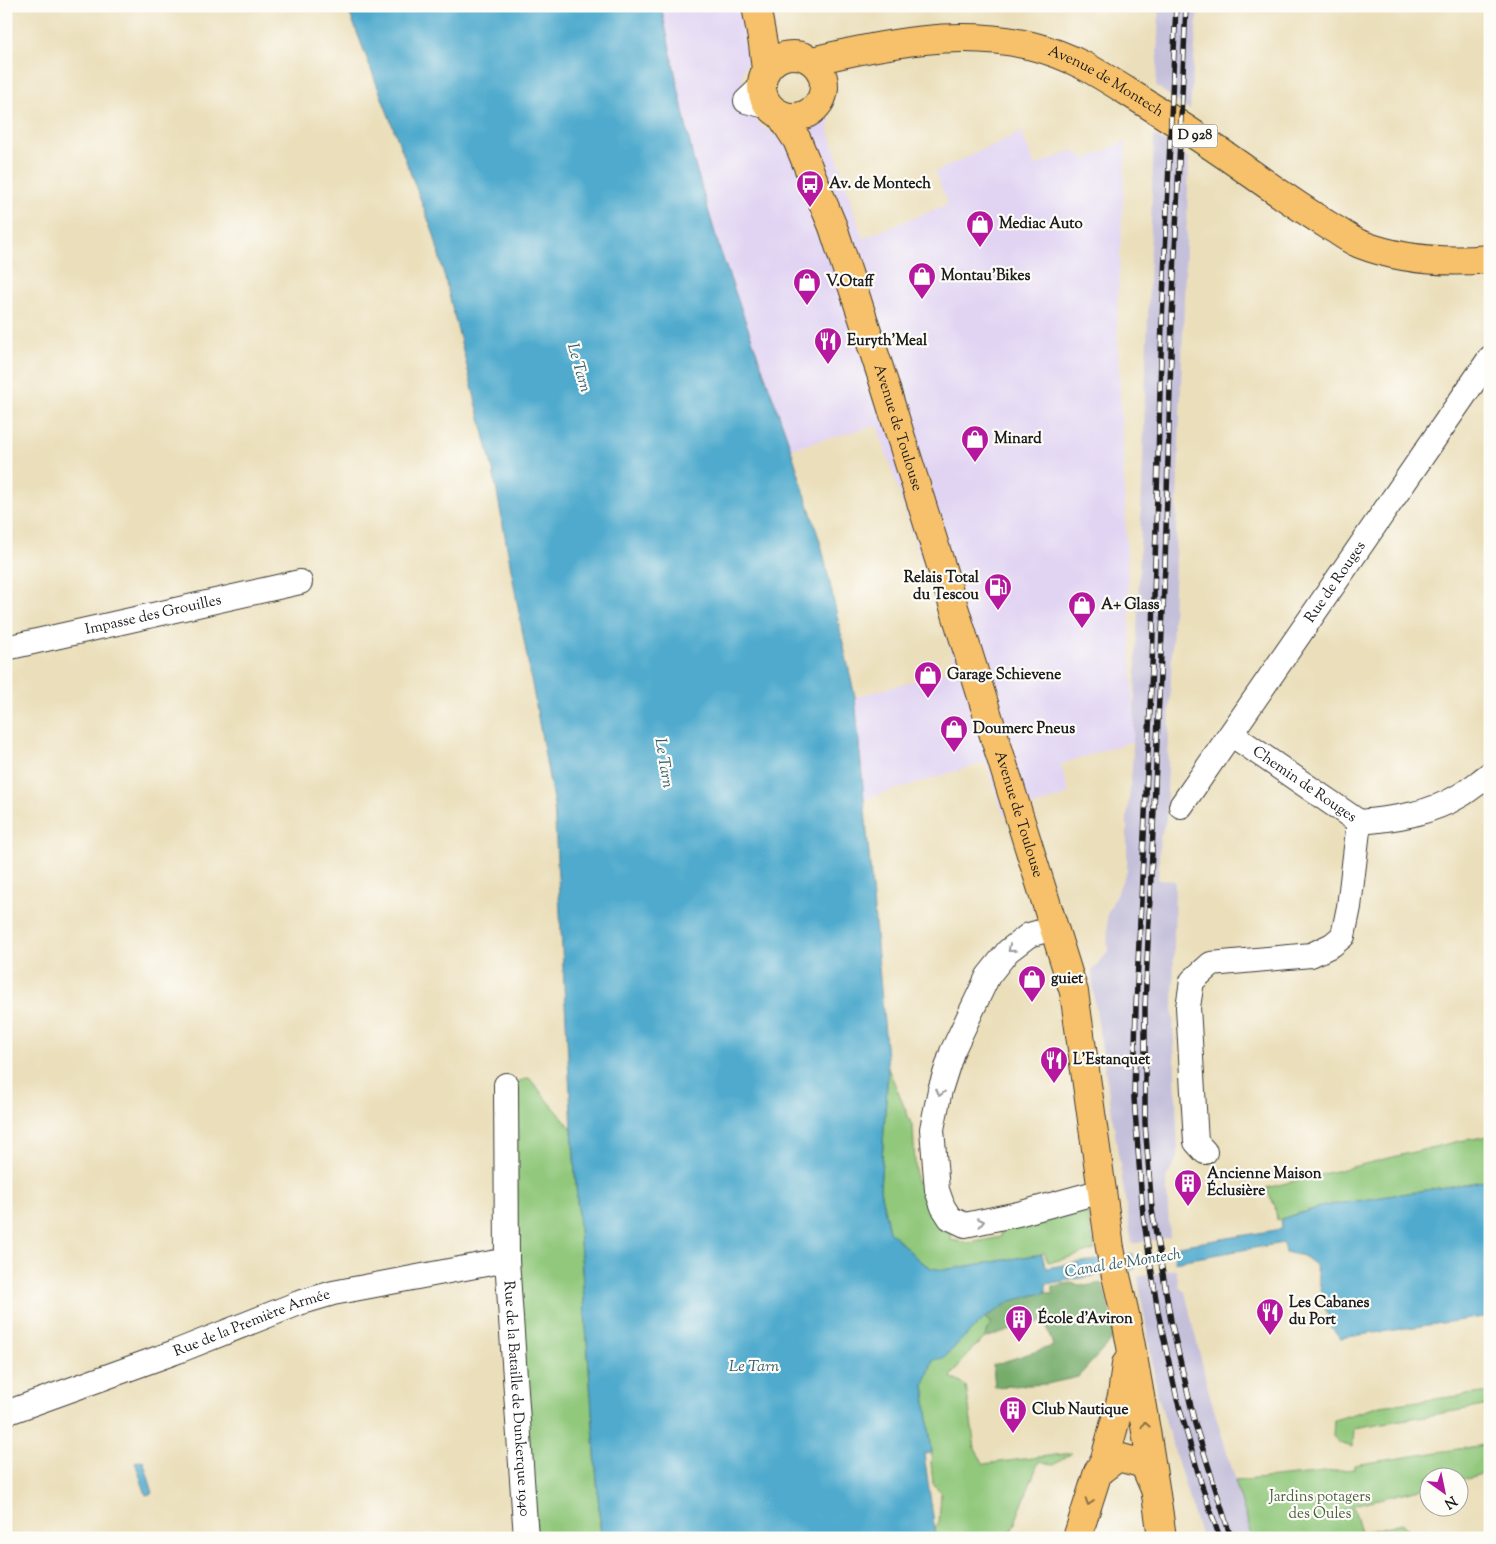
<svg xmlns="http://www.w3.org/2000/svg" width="1496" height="1544" viewBox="0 0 1496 1544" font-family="'Sorts Mill Goudy',serif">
  <rect width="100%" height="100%" fill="#fdfcf7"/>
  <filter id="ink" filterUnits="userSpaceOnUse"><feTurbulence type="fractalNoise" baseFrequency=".02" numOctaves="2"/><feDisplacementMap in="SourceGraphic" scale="10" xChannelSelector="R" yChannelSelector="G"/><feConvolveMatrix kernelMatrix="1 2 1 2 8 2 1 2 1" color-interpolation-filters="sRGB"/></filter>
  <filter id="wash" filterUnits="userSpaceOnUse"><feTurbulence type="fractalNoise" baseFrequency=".0096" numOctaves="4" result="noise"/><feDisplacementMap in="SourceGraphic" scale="20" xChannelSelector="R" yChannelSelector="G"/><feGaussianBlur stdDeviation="1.12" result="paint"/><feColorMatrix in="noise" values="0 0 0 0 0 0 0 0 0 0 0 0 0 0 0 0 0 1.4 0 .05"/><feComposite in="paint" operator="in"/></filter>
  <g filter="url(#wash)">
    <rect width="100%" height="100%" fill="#ebdfbb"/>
    <polygon fill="#e1d4f3" points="661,6 739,6 749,42 750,55 743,71 742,86 737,88 746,113 751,112 761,126 777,136 830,118 829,131 863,238 948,204 935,172 1021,132 1035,166 1073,150 1086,159 1126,141 1117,319 1134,723 1133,741 1061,764 1069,794 1004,816 986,762 864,799 855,697 957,669 877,425 790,449 720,250 693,158"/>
    <g fill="#c5c0da">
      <polygon points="1159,6 1198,6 1190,110 1156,86"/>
      <polygon points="1154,135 1189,159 1166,820 1160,838 1158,880 1175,881 1173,1013 1178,1156 1166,1179 1170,1237 1132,1244 1093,990 1092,968 1096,967 1108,951 1107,915 1127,870 1127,819 1132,768 1134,723"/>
      <polygon points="1176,1269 1179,1286 1185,1292 1208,1389 1253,1538 1201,1538 1158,1397 1138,1277"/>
    </g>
    <g fill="#91c87b" stroke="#56724c">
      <path d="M888,1068L913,1128L916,1182L926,1181L951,1229L950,1240L970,1243L1001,1237L1000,1222L1085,1202L1095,1250C1079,1254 1065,1260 1048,1262L1044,1252L1042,1254L943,1270L931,1268L920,1261L889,1231L880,1190Z"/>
      <polygon points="529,1078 572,1129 601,1538 526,1538 506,1085"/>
      <polygon points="1490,1136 1490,1180 1324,1206 1277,1220 1275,1206 1266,1188 1459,1141"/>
      <polygon points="985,1318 991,1323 985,1338 970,1351 951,1377 966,1386 975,1449 984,1464 1072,1453 1054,1465 1039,1461 1009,1538 936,1538 935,1528 939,1522 941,1492 933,1484 931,1463 932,1453 924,1385 933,1359 944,1358 962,1339"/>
      <polygon points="1490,1392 1490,1405 1354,1428 1353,1447 1339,1443 1333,1436 1334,1420 1380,1406"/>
      <polygon points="1490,1444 1490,1472 1459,1480 1458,1476 1428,1476 1428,1487 1353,1505 1361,1533 1402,1523 1415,1538 1253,1538 1235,1481 1354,1469 1354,1465"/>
    </g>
    <polygon fill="#74ac6b" stroke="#486444" points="1071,1283 1085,1286 1102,1283 1113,1325 1113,1339 1078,1377 1047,1384 995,1387 993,1365 1053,1346 1045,1320 985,1338 991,1323 985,1318 1011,1301 1046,1292 1052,1295 1052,1286"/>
    <g fill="#50aacd" stroke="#366374">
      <polygon points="347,6 661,6 693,158 720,250 787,437 822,548 855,697 888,1068 880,1190 889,1231 920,1261 931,1268 943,1270 1042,1254 1046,1268 1282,1229 1281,1219 1324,1206 1490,1180 1490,1316 1340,1338 1330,1325 1315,1265 1303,1256 1285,1252 1283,1243 1046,1284 1046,1292 1011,1301 985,1318 962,1339 944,1358 933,1360 924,1385 932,1453 924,1454 936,1538 601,1538 572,1129 554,805 493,470 434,235"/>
      <polygon points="143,1460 153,1493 146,1495 135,1462"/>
    </g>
    <polygon fill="#ebdfbb" points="1172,1245 1175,1264 1136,1271 1133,1251"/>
  </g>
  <g filter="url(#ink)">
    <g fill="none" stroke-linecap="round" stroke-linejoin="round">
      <g stroke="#3b3934" stroke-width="26">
        <g id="minor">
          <polyline points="762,86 746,101 770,107"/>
          <path id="s1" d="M6,648L300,582"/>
          <path id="s2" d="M1231,734L1359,822C1394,819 1430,814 1461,795C1471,789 1480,781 1490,774"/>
          <path id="s3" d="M1181,806L1490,358"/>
          <polyline points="1054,928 1029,935 1008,951 988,976 952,1052 940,1090 932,1129 937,1190 943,1207 950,1218 965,1225 1018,1214 1102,1191"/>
          <path id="s4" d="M506,1085L507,1260L526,1538"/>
          <polyline points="1205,1152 1196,1142 1188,1007 1192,981 1211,964 1311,955 1332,945 1343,936 1349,907 1359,822"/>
          <path id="s5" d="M6,1413L178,1351L299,1303L333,1293L507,1260"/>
        </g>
      </g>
      <g stroke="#3b3934" stroke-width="30">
        <g id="major">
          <polyline points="756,6 763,44 766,70"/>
          <circle cx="793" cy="86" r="31"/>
          <path id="s6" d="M812,61C882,44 960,28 1032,46C1073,56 1101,75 1136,97C1174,121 1213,146 1249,172C1276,191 1302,209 1331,227C1340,232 1350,240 1360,244C1401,260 1446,263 1490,259"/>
          <path id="s7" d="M780,114L797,140L833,227L884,383L1074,992L1110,1248C1115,1275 1123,1302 1128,1330C1141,1399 1153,1468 1162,1538"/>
          <polyline points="1098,1472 1118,1457 1144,1464 1154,1487"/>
          <polyline points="1077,1538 1098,1472 1105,1459 1122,1396 1126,1364"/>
        </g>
      </g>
      <use href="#minor" stroke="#fff" stroke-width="24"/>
      <use href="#major" stroke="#f6c16b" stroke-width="28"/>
      <g stroke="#1c1c1c" stroke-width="5.5">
        <g id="rail">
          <polyline points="1176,6 1162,322 1152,667 1136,1006 1134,1098 1143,1215 1158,1312 1177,1399 1202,1486 1220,1538"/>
          <polyline points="1186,6 1172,318 1165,565 1145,1007 1145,1123 1152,1210 1171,1321 1195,1424 1231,1538"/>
        </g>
      </g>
      <use href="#rail" stroke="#fdfcf7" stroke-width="4" stroke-dasharray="11" stroke-linecap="butt"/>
    </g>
    <defs><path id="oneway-chevron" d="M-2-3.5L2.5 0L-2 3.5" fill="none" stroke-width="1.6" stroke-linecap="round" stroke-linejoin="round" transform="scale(1.25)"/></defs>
    <g stroke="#999">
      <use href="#oneway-chevron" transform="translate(1011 949) rotate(139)"/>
      <use href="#oneway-chevron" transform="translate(940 1093) rotate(104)"/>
      <use href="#oneway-chevron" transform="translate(981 1222) rotate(-12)"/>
    </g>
    <g stroke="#896e44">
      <use href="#oneway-chevron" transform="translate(1145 1425) rotate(-100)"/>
      <use href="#oneway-chevron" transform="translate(1089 1502) rotate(108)"/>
    </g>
  </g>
  <defs>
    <g id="bus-pin" transform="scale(1.4375)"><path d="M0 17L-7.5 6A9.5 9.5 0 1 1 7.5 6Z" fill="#b5179e" stroke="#fdfcf7"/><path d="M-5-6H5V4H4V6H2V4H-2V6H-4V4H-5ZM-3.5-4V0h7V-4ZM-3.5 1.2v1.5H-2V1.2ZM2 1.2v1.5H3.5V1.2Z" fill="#fff"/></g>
    <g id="shop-pin" transform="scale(1.4375)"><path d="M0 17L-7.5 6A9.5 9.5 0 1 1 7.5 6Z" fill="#b5179e" stroke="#fdfcf7"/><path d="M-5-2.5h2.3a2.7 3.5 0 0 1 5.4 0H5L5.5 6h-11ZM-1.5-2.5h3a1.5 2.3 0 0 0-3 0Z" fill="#fff"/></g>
    <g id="restaurant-pin" transform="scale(1.4375)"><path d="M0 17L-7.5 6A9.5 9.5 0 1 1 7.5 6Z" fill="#b5179e" stroke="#fdfcf7"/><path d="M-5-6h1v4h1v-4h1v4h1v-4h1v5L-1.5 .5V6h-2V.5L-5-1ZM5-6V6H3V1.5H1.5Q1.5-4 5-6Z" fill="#fff"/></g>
    <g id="fuel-pin" transform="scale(1.4375)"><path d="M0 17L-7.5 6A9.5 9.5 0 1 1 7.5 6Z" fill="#b5179e" stroke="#fdfcf7"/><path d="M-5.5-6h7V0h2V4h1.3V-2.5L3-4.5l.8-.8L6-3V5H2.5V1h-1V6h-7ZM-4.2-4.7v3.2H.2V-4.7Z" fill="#fff"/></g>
    <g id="building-pin" transform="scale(1.4375)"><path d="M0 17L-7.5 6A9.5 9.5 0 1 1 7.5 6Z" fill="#b5179e" stroke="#fdfcf7"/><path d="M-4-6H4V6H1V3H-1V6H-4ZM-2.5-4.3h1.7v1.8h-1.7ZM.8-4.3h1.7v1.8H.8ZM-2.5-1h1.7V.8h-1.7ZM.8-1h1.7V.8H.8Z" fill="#fff"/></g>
  </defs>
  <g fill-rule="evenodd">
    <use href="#bus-pin" x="810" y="184"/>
    <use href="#shop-pin" x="980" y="224"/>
    <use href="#shop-pin" x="922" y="276"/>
    <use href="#shop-pin" x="807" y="282"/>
    <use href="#restaurant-pin" x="828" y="341"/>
    <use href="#shop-pin" x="975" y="439"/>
    <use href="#fuel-pin" x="998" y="587"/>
    <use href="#shop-pin" x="1082" y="605"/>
    <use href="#shop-pin" x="928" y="675"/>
    <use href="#shop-pin" x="954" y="729"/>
    <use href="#shop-pin" x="1032" y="979"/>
    <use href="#restaurant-pin" x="1054" y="1060"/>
    <use href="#building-pin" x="1188" y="1183"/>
    <use href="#restaurant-pin" x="1270" y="1312"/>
    <use href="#building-pin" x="1019" y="1319"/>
    <use href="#building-pin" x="1013" y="1410"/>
  </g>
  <g text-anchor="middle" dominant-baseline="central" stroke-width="4.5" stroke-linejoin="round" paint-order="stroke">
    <rect fill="#fdfcf7" stroke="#605f5e" stroke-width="1" x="1172.5" y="124.5" width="45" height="23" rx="4"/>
    <g font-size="14" font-weight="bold" fill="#1c1c1c">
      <text x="1195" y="136">D 928</text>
    </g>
    <g font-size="15" fill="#1c1c1c" stroke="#fdfcf7">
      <text stroke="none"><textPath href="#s6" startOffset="305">Avenue de Montech</textPath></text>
      <text stroke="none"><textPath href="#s7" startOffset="336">Avenue de Toulouse</textPath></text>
      <text stroke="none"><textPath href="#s3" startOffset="272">Rue de Rouges</textPath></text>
      <text stroke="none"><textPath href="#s1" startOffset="151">Impasse des Grouilles</textPath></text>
      <text stroke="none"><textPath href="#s2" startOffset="89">Chemin de Rouges</textPath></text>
      <text stroke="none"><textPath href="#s7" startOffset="741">Avenue de Toulouse</textPath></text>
      <text stroke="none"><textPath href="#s5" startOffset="262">Rue de la Première Armée</textPath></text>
      <text stroke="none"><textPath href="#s4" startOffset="314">Rue de la Bataille de Dunkerque 1940</textPath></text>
    </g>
    <g font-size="15" font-weight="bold" fill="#1c1c1c" stroke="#fdfcf7" text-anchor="start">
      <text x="829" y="184">Av. de Montech</text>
      <text x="999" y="224">Mediac Auto</text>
      <text x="941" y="276">Montau'Bikes</text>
      <text x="826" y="282">V.Otaff</text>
      <text x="847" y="341">Euryth'Meal</text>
      <text x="994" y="439">Minard</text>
      <text x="979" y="578" text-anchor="end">Relais Total<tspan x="979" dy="17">du Tescou</tspan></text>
      <text x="1101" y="605">A+ Glass</text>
      <text x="947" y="675">Garage Schievene</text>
      <text x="973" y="729">Doumerc Pneus</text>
      <text x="1051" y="979">guiet</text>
      <text x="1073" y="1060">L'Estanquet</text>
      <text x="1207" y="1174">Ancienne Maison<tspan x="1207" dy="17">Éclusière</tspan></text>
      <text x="1289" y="1303">Les Cabanes<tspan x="1289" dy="17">du Port</tspan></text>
      <text x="1038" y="1319">École d'Aviron</text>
      <text x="1032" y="1410">Club Nautique</text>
    </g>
    <g font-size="15" fill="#4b6142" stroke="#fdfcf7">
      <text x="1320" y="1497">Jardins potagers<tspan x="1320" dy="17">des Oules</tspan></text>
    </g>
    <g font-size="16" font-style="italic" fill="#335c6c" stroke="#fdfcf7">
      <text transform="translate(578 368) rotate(74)">Le Tarn</text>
      <text transform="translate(663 763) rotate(81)">Le Tarn</text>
      <text transform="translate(1123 1264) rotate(-9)">Canal de Montech</text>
      <text x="754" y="1367">Le Tarn</text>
    </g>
  </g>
  <rect width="1496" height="1544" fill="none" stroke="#fdfcf7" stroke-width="25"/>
  <g transform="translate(1444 1492) rotate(147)"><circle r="24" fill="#fdfcf7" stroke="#a3a29f"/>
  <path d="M0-4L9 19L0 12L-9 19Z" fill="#b5179e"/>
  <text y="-8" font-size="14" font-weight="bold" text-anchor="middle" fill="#1c1c1c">N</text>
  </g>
</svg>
